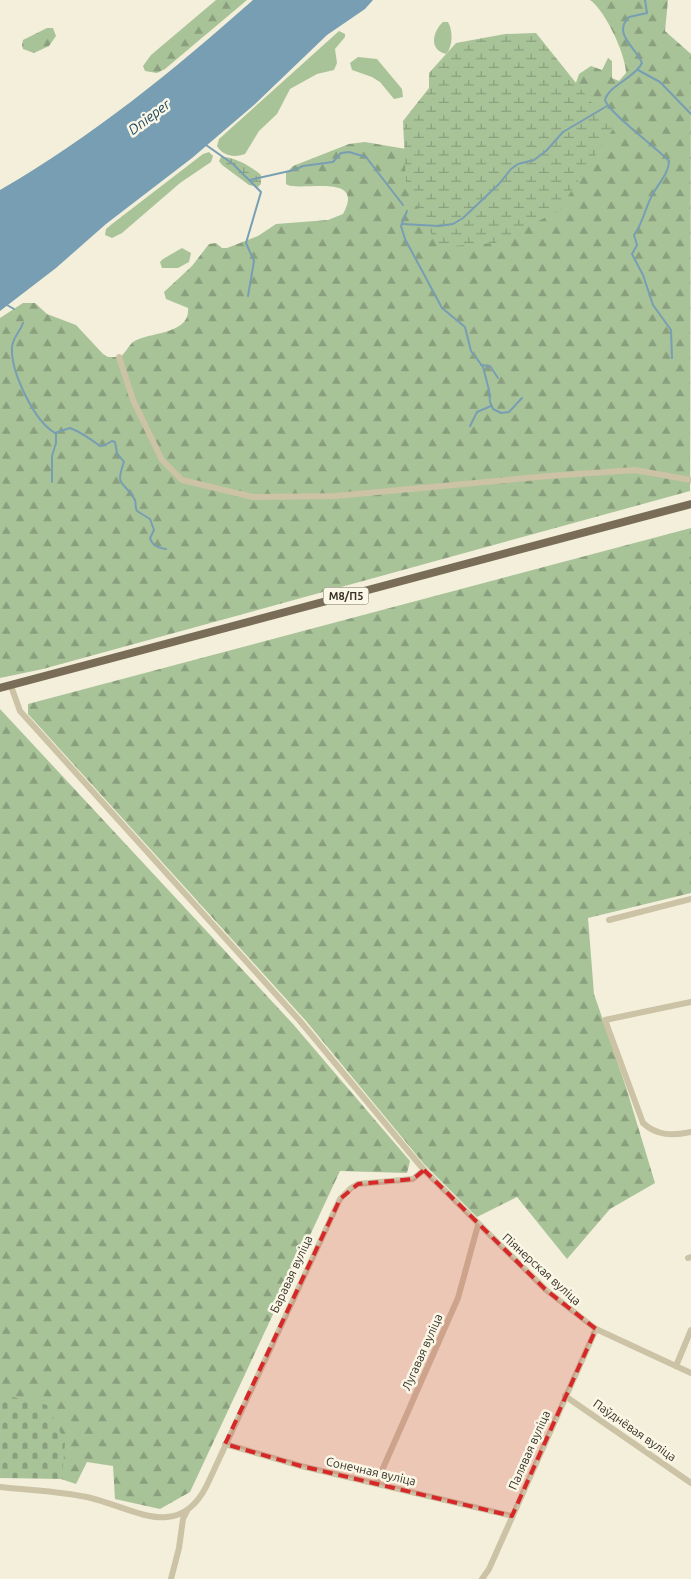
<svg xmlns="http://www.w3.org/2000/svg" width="691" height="1579" viewBox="0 0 691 1579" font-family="Ubuntu,sans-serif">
  <defs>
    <pattern id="forest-firs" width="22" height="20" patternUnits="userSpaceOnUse" patternTransform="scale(1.25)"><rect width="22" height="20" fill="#a9c399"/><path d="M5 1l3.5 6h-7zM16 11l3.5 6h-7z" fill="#8a9f7d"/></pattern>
    <pattern id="wetland-marsh" width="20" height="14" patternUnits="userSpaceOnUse" patternTransform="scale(1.25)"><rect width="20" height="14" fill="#a9c399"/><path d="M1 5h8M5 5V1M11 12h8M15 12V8" fill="none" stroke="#8a9f7d"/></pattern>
    <pattern id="cemetery-stones" width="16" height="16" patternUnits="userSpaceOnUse" patternTransform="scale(1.25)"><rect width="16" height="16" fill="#a9c399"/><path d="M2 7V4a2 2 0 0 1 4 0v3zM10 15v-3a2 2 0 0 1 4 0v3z" fill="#8a9f7d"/></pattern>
  </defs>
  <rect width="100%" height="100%" fill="#f3efda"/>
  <g fill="#a9c399">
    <path d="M443,22H448C453,30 453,47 446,54C428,50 433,31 443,22Z"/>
    <path d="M339,31L345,34V37L335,49L337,63L334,70L317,74L290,89L277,114L259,131L245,154C234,158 223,156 217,146L219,139Z"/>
    <polygon points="358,57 377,59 402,89 403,97 394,99 380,82 372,77 352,70 350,63"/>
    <polygon points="209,152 213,156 211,162 180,183 122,233 112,238 105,235 106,229 112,224 203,154"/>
    <polygon points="182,248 191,253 189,262 178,268 162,268 160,262 163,259"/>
  </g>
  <g fill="url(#forest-firs)">
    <polygon points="216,0 247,0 165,69 157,73 145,71 143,66 151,55"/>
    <path d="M590,0H668L665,31L691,54L690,491L43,669L0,678V318L23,303H35L47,314L76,325L103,354L108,357H120C126,353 128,346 133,342C148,332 191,335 188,308L166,299L164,292L192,266L209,244L216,243L222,248H227L258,236L276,224L328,220L343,214C367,171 298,193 286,184V173L293,166L349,144L365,142L406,149L571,97L579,74L591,66L602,70L608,58L612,61V78L619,81L626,73C626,55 605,10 590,0Z"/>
    <polygon points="47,28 53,28 56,36 49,46 34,53 23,49 22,45 23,40"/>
    <polygon points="691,528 691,893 588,918 594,994 626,1087 655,1183 610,1209 567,1259 517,1197 477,1217 424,1164 306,1021 28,714 28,704"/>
    <polygon points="0,709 293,1024 410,1161 407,1173 340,1171 190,1492 160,1509 115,1499 113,1466 87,1462 76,1484 52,1476 0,1473"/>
  </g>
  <g fill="url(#wetland-marsh)">
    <polygon points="536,33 613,129 558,211 495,243 438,247 406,184 403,121 429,88 429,73 456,43 505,34"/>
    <path d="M221,157C234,156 252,167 261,175V184L258,187L249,185L222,165L219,161Z"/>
  </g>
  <polygon fill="url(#cemetery-stones)" points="0,1394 47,1405 65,1442 62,1479 0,1478"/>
  <path fill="#779eb2" d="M253,0H373L365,9L327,35L254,105L192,158L106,224L56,268L0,311V190C92,137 174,70 253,0Z"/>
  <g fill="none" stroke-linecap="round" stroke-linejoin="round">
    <g stroke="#779eb2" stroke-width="2">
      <path d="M645,0L647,13L629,17C612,34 636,47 642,63C635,78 609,85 605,100C608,112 657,148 669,161C669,173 659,183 654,192C645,206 644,222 634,235L637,245L632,254L643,275L653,305L671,330L672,358"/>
      <polyline points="638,70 660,82 691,114"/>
      <polyline points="206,145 233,164 261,192 246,243 254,261 248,296"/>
      <polyline points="250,180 294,170 303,166 333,162 341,153 349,152 366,157 403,205"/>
      <polyline points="407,211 401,226 405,239 442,308 465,327 471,351 483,367 489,390 490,402 493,409 501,413 509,412 522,398"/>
      <polyline points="402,224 439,226 453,224 463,218 499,184 511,169 518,164 534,160 546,151 563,132 607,106"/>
      <polyline points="7,305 14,309"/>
      <path d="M23,323C20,332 12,338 12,348C11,372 34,421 55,433L70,428C78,431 92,440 100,446L105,445L112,441L115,442L117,453L124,462C114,489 125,480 135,500C136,504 135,507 137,511L150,519L154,530L150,538C152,546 159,548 166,549"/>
      <polyline points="481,365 490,366 498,378"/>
      <polyline points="470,426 477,412 491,406"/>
      <polyline points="52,482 52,456 56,443 56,433"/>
    </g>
    <g stroke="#ccc2a5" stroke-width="6">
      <polyline points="119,357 133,400 162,460 182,480 253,497 335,496 549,476 635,470 691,480"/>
      <polyline points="11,686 20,711 300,1021 424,1170 546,1290 596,1329 691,1373"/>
      <polyline points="609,920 691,899"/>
      <path d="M691,1002L605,1020L643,1123C657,1136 673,1136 691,1132"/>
      <polyline points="688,1258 691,1257"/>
      <polyline points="676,1366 691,1330"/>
      <polyline points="565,1396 691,1483"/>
      <polyline points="225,1444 301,1466 512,1516"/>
      <polyline points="376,1484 458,1298 478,1225"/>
      <path d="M0,1487C27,1490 54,1491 81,1496C127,1503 177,1546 207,1485L340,1199L351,1188L358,1184L413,1179L424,1170"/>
      <polyline points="171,1579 179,1548 183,1519 187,1511"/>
      <polyline points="482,1579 489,1569 596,1329"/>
    </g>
    <polyline stroke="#7a6d57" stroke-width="8" points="0,688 691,504"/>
  </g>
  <path fill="#d62828" fill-opacity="0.2" stroke="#d62828" stroke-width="4" stroke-dasharray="10 6" stroke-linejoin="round" d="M424,1170L546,1290L596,1329L512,1516L301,1466L225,1444L340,1199L358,1184L413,1179Z"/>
  <g text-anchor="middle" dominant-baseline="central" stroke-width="5" stroke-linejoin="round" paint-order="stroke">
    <rect fill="#fbf7e7" stroke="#726c61" stroke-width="1" x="323.5" y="587.5" width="45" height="17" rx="4"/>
    <g font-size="11" font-weight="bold" fill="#373127">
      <text x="346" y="596">М8/П5</text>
    </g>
    <g font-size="12" fill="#373127" stroke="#fbf7e7">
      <text transform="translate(542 1269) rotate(42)">Піянерская вуліца</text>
      <text transform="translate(291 1274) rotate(-65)">Баравая вуліца</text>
      <text transform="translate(422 1352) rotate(-66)">Лугавая вуліца</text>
      <text transform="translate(635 1430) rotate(35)">Паўднёвая вуліца</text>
      <text transform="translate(529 1450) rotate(-66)">Палявая вуліца</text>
      <text transform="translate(371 1471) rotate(13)">Сонечная вуліца</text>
    </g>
    <g font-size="14" font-style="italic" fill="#1a445c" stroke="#fbf7e7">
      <text transform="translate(149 117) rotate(-37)">Dnieper</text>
    </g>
  </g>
</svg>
